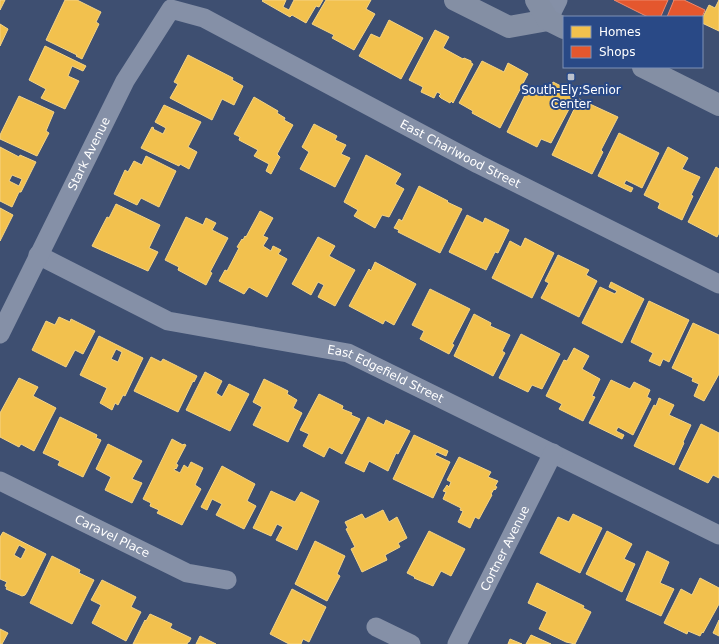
<svg xmlns="http://www.w3.org/2000/svg" width="719" height="644" viewBox="0 0 719 644" font-family="'DejaVu Sans',sans-serif">
  <rect width="100%" height="100%" fill="#3e4f71"/>
  <g fill="#f2c14e" stroke="#f6d483" fill-rule="evenodd">
    <polygon points="0,0 5,0 0,10"/>
    <polygon points="65,0 77,0 101,12 96,22 99,24 82,59 76,56 77,55 46,40"/>
    <polygon points="263,0 286,0 283,7 289,10 294,0 323,0 319,7 316,6 306,23 292,15 290,17 262,1"/>
    <polygon points="326,0 371,0 366,9 375,14 354,50 332,38 334,35 312,24"/>
    <polygon points="719,0 719,31 702,23 702,19 709,5 715,8"/>
    <polygon points="389,20 423,38 401,79 359,56 371,34 380,38"/>
    <polygon points="0,24 8,29 0,46"/>
    <polygon points="435,30 449,37 443,48 463,59 464,58 471,61 471,63 473,64 453,103 451,101 450,103 441,98 439,96 441,94 437,92 434,98 421,92 423,87 409,80"/>
    <polygon points="45,46 86,66 83,71 72,66 68,76 79,81 65,109 41,98 46,89 29,80"/>
    <polygon points="188,55 233,78 232,80 243,86 234,105 222,99 212,120 170,98 178,84 174,82"/>
    <polygon points="482,61 504,72 508,63 528,74 500,128 472,113 473,111 459,103"/>
    <polygon points="553,82 577,94 551,143 541,139 537,147 507,132 529,87 546,96"/>
    <polygon points="19,96 54,112 46,131 49,133 37,156 0,139 0,135"/>
    <polygon points="254,97 278,111 277,113 285,118 284,120 293,125 277,154 280,157 271,174 266,171 269,164 254,156 258,150 239,140 240,137 234,134"/>
    <polygon points="579,99 618,117 601,150 603,152 592,174 552,155"/>
    <polygon points="164,105 201,122 188,147 197,152 189,169 180,164 179,166 141,148 152,127 154,128 153,129 163,134 166,128 155,122"/>
    <polygon points="314,124 337,136 335,140 346,145 341,154 350,158 335,187 300,169 309,152 302,147"/>
    <polygon points="619,133 659,153 642,188 626,180 624,184 633,188 631,192 598,176"/>
    <path d="M0,147L19,157L20,155L36,162L21,192H19L12,207L0,201ZM12,175L22,179L19,186L9,181Z"/>
    <polygon points="668,147 688,158 682,169 700,177 691,195 693,196 682,220 658,208 660,203 644,195"/>
    <polygon points="366,155 401,174 395,184 404,189 389,217 382,215 375,228 354,216 358,210 344,202"/>
    <polygon points="146,156 176,171 159,207 141,198 137,205 114,194 125,170 128,172 134,161 142,165"/>
    <polygon points="716,167 719,169 719,233 717,237 688,222"/>
    <polygon points="419,186 448,201 447,202 462,209 440,253 398,232 399,230 394,228 399,219 402,221"/>
    <polygon points="116,204 160,225 149,248 158,252 148,271 92,246 107,217 109,218"/>
    <polygon points="0,208 13,215 0,241"/>
    <polygon points="260,211 273,218 263,236 268,238 263,246 271,251 273,246 281,250 278,254 287,259 267,297 249,287 244,294 219,281 225,270 227,271 239,248 237,247 242,239 243,240 245,236 246,237"/>
    <polygon points="467,215 483,223 485,218 509,230 498,253 495,252 486,270 449,252"/>
    <polygon points="186,217 203,225 206,218 216,223 212,230 228,238 210,272 212,273 206,285 178,270 179,267 165,260"/>
    <polygon points="318,237 335,246 329,256 355,270 335,306 318,297 324,285 318,282 311,295 292,284"/>
    <polygon points="525,238 554,253 532,298 492,278 510,241 521,247"/>
    <polygon points="558,255 589,270 586,275 597,281 579,317 541,298 549,283 545,281"/>
    <polygon points="375,262 416,284 394,325 385,320 383,324 349,306 369,269 371,271"/>
    <polygon points="611,282 644,299 622,343 582,323 600,287 615,294 617,291 609,287"/>
    <polygon points="430,289 470,309 452,344 454,345 449,354 420,339 424,331 412,325"/>
    <polygon points="649,301 689,320 669,362 663,359 660,366 649,361 653,353 631,342"/>
    <polygon points="474,314 491,323 490,326 510,335 502,351 505,353 493,376 454,356"/>
    <polygon points="59,317 70,322 71,319 95,331 83,354 75,350 66,367 32,350 46,321 55,325"/>
    <polygon points="693,323 719,335 719,374 704,401 694,396 699,384 692,381 693,378 672,368"/>
    <polygon points="521,334 560,354 542,389 532,385 528,392 499,378"/>
    <path d="M99,336L143,358L125,396L123,395L118,405L115,403L112,410L100,403L107,388L80,375ZM116,349L122,352L118,362L111,359Z"/>
    <polygon points="574,348 589,356 582,369 600,379 592,396 595,397 583,421 559,409 562,404 546,396 564,360 567,361"/>
    <polygon points="151,357 161,362 163,359 197,376 194,382 193,381 178,412 134,391"/>
    <polygon points="205,372 222,381 216,393 222,397 229,384 249,394 230,431 186,410"/>
    <polygon points="19,378 38,387 33,396 56,408 34,451 21,444 19,447 0,437 0,413"/>
    <polygon points="264,379 288,391 287,394 297,400 293,408 302,413 288,442 253,425 262,407 253,402"/>
    <polygon points="611,380 630,389 634,382 650,390 647,397 651,399 633,435 618,427 616,431 624,435 622,439 589,423"/>
    <polygon points="319,394 343,406 342,409 352,413 351,415 360,419 342,454 329,447 324,457 303,446 309,434 300,430"/>
    <polygon points="659,398 674,405 669,415 691,425 683,442 684,443 674,465 634,446 654,405 656,406"/>
    <polygon points="60,417 97,435 96,438 101,440 83,477 58,465 60,461 43,453"/>
    <polygon points="368,417 384,425 386,420 410,431 398,454 396,453 388,471 369,461 364,472 345,463"/>
    <polygon points="701,424 719,433 719,478 713,475 708,483 679,469"/>
    <polygon points="414,435 448,451 446,456 437,452 435,455 450,462 433,498 393,479"/>
    <polygon points="172,439 183,445 184,444 186,445 176,464 178,465 176,469 175,468 174,470 180,473 184,465 188,468 191,462 203,468 195,485 201,489 182,525 157,513 159,510 150,506 151,503 143,499"/>
    <polygon points="108,444 142,461 132,479 142,483 132,503 105,490 111,477 96,469"/>
    <polygon points="459,457 491,472 488,477 498,481 495,486 497,487 495,490 494,489 491,494 492,495 479,519 475,517 470,528 458,522 463,511 460,510 461,508 443,499 446,492 443,491 447,485 449,487 451,482 447,480"/>
    <polygon points="222,466 255,484 247,501 256,506 244,529 216,515 222,504 212,499 207,510 201,507"/>
    <polygon points="271,491 295,502 301,492 319,501 297,550 276,540 283,527 277,524 271,536 253,528"/>
    <polygon points="383,510 389,522 397,517 407,538 398,543 400,547 385,555 387,560 362,572 351,549 355,547 346,529 348,528 345,522 362,514 365,519"/>
    <polygon points="573,514 602,528 580,573 540,553 558,517 569,522"/>
    <polygon points="429,531 465,549 451,576 441,571 433,586 414,578 415,577 407,573"/>
    <polygon points="607,531 632,544 624,559 635,564 622,592 586,574"/>
    <path d="M3,532L46,554L27,592L25,595L22,596L6,589L7,587L5,586L7,582L0,579V537ZM19,545L26,549L21,559L14,555Z"/>
    <polygon points="315,541 345,556 337,574 340,576 327,601 295,584"/>
    <polygon points="647,551 669,562 660,583 674,589 661,616 626,600"/>
    <polygon points="52,556 80,570 79,573 94,580 72,624 30,603"/>
    <polygon points="700,578 719,588 719,604 703,633 702,632 700,636 688,631 687,634 664,623 681,589 692,595"/>
    <polygon points="102,580 136,597 131,607 141,612 126,641 92,623 101,605 91,600"/>
    <polygon points="537,583 584,606 583,608 591,612 575,644 566,642 539,629 547,612 528,603"/>
    <polygon points="292,589 326,607 309,642 303,639 301,644 289,644 270,634"/>
    <polygon points="150,614 172,624 170,628 191,638 189,642 188,642 187,644 133,644 145,620 146,621"/>
    <polygon points="719,620 719,636 713,633"/>
    <polygon points="0,629 8,633 2,644 0,644"/>
    <polygon points="531,635 551,644 526,644"/>
    <polygon points="200,636 216,644 196,644"/>
    <polygon points="510,639 522,644 508,644"/>
  </g>
  <g fill="#e4572e" stroke="#ec896d">
    <polygon points="614,0 668,0 661,16 662,17 648,17"/>
    <polygon points="673,0 684,0 705,10 702,17 667,17 674,0"/>
  </g>
  <g fill="none" stroke-linecap="round" stroke-linejoin="round">
    <g stroke="#8590a7" stroke-width="19">
      <polyline points="548,20 558,0"/>
      <path id="s1" d="M38,255L168,321L348,353L719,535"/>
      <path id="s2" d="M0,334L125,81L171,9L204,18L478,164L719,284"/>
      <path id="s3" d="M0,481L187,573L227,580"/>
      <polyline points="376,627 411,644"/>
      <path id="s4" d="M457,644L553,453"/>
    </g>
    <g stroke="#848fa4" stroke-width="22">
      <polyline points="455,0 509,27 548,20"/>
      <polyline points="536,0 548,20 564,28"/>
      <polyline points="643,67 719,105"/>
    </g>
  </g>
  <rect fill="#bbc1cd" stroke="#294986" stroke-width="1.5" x="567" y="73" width="8" height="8" rx="2"/>
  <g text-anchor="middle" dominant-baseline="central" stroke-width="4" stroke-linejoin="round" paint-order="stroke">
    <g font-size="12" fill="#fff" stroke="#294986">
      <text x="571" y="90">South-Ely;Senior<tspan x="571" dy="14">Center</tspan></text>
    </g>
    <g font-size="12" fill="#fff" stroke="#294986">
      <text stroke="none"><textPath href="#s2" startOffset="201">Stark Avenue</textPath></text>
      <text stroke="none"><textPath href="#s2" startOffset="692">East Charlwood Street</textPath></text>
      <text stroke="none"><textPath href="#s1" startOffset="371">East Edgefield Street</textPath></text>
      <text stroke="none"><textPath href="#s3" startOffset="125">Caravel Place</textPath></text>
      <text stroke="none"><textPath href="#s4" startOffset="107">Cortner Avenue</textPath></text>
    </g>
  </g>
  <rect x="563" y="16" width="140" height="52" fill="#294986" stroke="#7f92b6"/>
  <rect x="571" y="26" width="20" height="12" fill="#f2c14e" stroke="#7f92b6"/>
  <text x="599" y="36" font-size="12" fill="#ffffff">Homes</text>
  <rect x="571" y="46" width="20" height="12" fill="#e4572e" stroke="#7f92b6"/>
  <text x="599" y="56" font-size="12" fill="#ffffff">Shops</text>
</svg>
